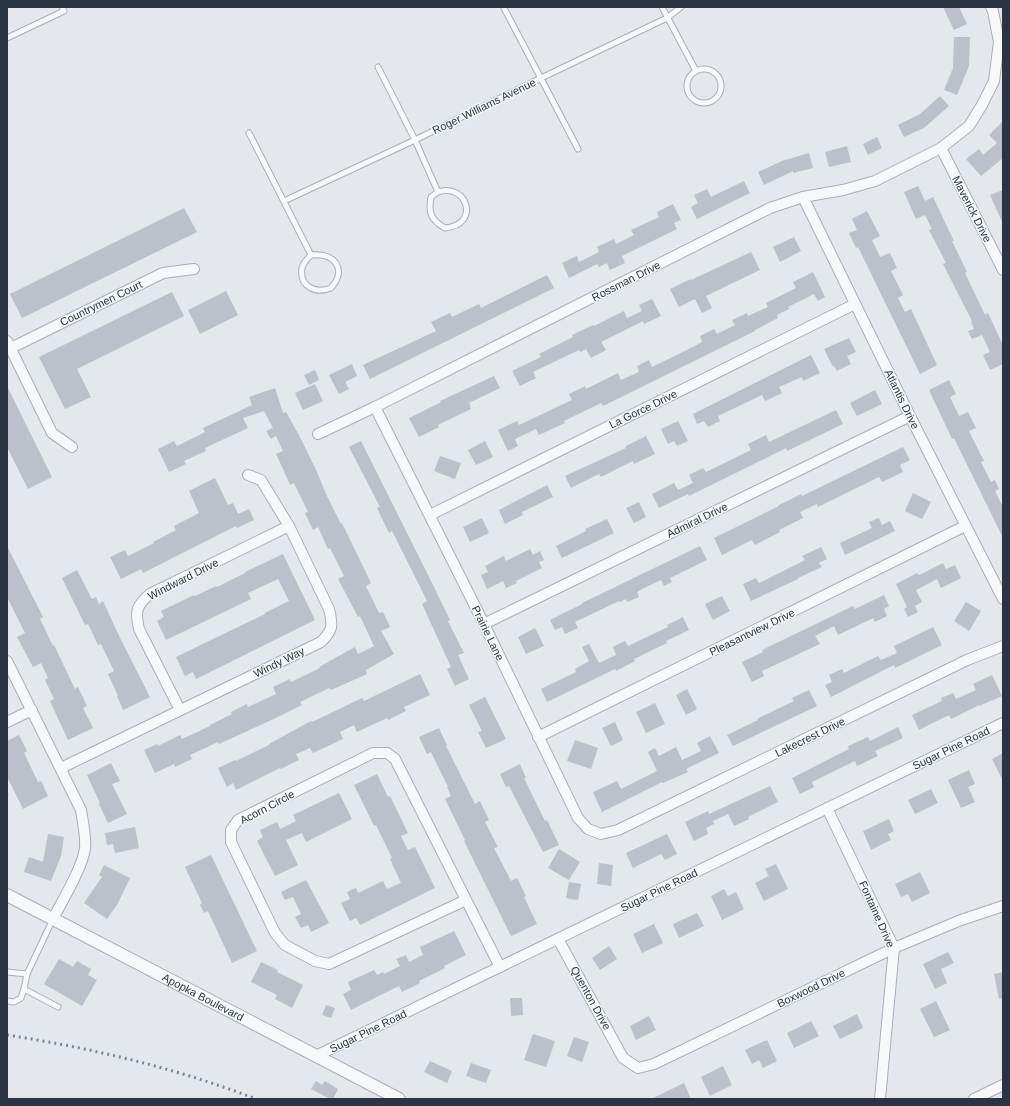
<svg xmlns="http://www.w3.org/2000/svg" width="1010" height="1106" viewBox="0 0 1010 1106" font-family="Helvetica,sans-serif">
  <rect width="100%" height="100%" fill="#e4e7ec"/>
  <g fill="#bbc0ca">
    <polygon points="943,7 959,7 967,24 954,30"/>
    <polygon points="954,37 970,37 969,66 957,95 944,90 953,68"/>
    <polygon points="940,96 949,106 924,128 904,137 898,125 920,114"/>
    <polygon points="1003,121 1003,158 981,176 966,159 979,149 983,155 997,143 989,135"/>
    <polygon points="877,137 882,148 868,155 863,144"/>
    <polygon points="847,146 851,162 829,167 825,152"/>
    <polygon points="809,153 813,168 793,173 793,171 764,185 758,172 782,161"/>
    <polygon points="744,181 750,193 697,219 691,207 698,203 694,195 707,189 711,197"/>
    <polygon points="918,186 925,201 933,197 954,241 952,241 967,272 965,273 985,315 988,313 1003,345 1003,364 990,370 983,355 990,352 982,335 972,339 968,331 974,329 971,322 972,321 943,264 946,263 929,230 932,229 925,215 916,219 904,192"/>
    <polygon points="1003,190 1003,224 990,195"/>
    <polygon points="673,204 681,220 674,223 677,229 622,256 625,263 610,270 607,263 599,267 597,264 569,278 562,263 577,256 579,262 599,252 597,247 614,239 616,244 634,235 631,230 659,217 657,212"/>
    <polygon points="184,208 197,232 22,318 10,294"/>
    <polygon points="867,211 880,236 872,240 880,257 890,253 897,268 891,271 903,295 898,298 905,312 911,309 937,365 920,374 858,247 856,248 849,233 857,230 852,219"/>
    <polygon points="794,237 801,251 780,262 773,247"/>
    <polygon points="751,252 760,270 706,296 712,308 702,313 695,299 679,307 670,289 691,279 691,280"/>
    <polygon points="813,272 825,297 818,301 814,294 788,307 789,309 777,315 778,318 755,330 755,331 670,373 603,406 601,403 564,421 565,423 539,435 536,429 515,439 518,446 508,451 498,430 517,421 519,425 572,400 569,394 585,386 586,389 618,373 621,380 639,372 637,366 649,360 652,367 695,346 702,342 700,336 714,329 717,334 735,325 732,320 747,313 748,316 768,307 766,303 796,288 793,282"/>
    <polygon points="547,275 554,288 370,379 363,365 436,331 431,322 450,313 452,317 479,304 481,308"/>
    <polygon points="226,291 238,315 200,334 188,310"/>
    <polygon points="172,292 184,316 77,369 91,397 65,409 39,357"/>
    <polygon points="652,299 661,316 644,324 643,321 601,342 606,350 591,358 586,349 580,352 579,350 533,372 536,378 520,386 512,371 541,357 539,354 573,337 572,335 593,325 594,326 624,311 627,318 642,311 639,305"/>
    <polygon points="849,338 856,352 847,356 851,364 837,371 834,366 833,367 824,349"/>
    <polygon points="811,355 820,373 803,381 802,377 779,387 782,393 765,401 762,395 718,416 720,421 708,427 704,421 697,424 693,414"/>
    <polygon points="352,364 357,376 345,382 349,389 339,394 329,375"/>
    <polygon points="315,370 319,380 309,385 304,375"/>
    <polygon points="494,376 500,388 469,403 471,409 438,425 439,427 419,437 409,418 441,402 440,401"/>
    <polygon points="949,380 956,394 950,397 959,416 968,412 976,428 969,431 984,461 981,462 991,482 995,480 999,489 995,491 1003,507 1003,538 954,438 952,439 929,390"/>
    <polygon points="315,384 323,401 303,410 295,393"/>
    <polygon points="7,386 52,477 28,489 7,447"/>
    <polygon points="275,388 283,413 286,412 300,437 317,472 326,494 341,524 342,523 371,583 366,586 379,613 383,612 390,627 381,631 394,654 366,670 367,674 331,690 329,688 300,702 302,705 280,716 219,744 218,742 190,755 192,759 175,767 174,764 155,773 144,750 157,744 158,746 180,735 182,739 210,726 210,725 232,714 231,712 247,704 248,707 276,694 273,687 290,679 291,682 320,668 319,667 355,647 358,654 374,646 360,616 358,617 338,579 344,576 330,548 328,549 318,527 313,530 305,513 308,512 294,483 290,485 283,469 276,454 283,451 276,436 271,439 266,431 273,428 264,411 243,418 248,428 205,448 206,451 184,461 186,464 169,472 158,449 174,441 177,446 205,432 203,428 252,405 249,397"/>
    <polygon points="875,390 882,404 857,416 850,403"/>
    <polygon points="836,410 843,424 787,451 786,448 689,496 688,494 659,508 652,494 674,483 678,490 693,483 689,475 703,468 706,472 751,450 748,444 766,435 769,442"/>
    <polygon points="678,421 688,441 677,446 674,441 668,444 661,429"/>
    <polygon points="646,436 655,454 634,464 633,461 601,477 599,474 571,488 565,476 626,448 626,446"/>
    <polygon points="361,441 434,587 450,620 448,621 464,653 458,655 469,679 455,686 447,669 451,667 422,604 427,601 392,531 389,533 377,508 380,507 349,447"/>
    <polygon points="485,441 493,457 476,465 468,450"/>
    <polygon points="903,447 910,460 900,465 903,472 882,482 879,477 818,507 817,504 800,512 803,518 779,530 780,532 755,545 752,540 722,555 714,538 779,506 779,505 801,494 802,496"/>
    <polygon points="440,456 461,463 455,479 434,471"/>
    <polygon points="215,478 228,505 233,503 238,514 249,509 254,520 237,528 236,526 143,573 141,569 121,579 110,557 125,550 128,556 154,543 153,542 176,530 174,526 199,513 189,491"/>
    <polygon points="547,485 553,497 522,512 523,515 505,524 499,510"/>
    <polygon points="913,493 931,502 922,519 905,511"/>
    <polygon points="639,502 646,517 634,523 626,508"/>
    <polygon points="482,518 489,533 470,542 463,527"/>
    <polygon points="879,518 882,525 890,521 895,531 845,555 840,543 872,528 869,522"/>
    <polygon points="607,519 614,533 562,558 556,546 586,531 585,529"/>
    <polygon points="7,546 43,617 40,619 53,646 54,645 75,689 78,687 87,706 83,708 93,728 68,740 50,701 54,699 45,680 48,678 41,663 33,667 17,637 25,633 7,597"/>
    <polygon points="700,546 707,560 670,578 672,582 664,586 661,580 644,588 637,592 639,597 627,602 626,599 620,602 619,601 575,622 578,628 565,634 562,627 555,630 550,620 582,604 582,603"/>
    <polygon points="821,547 827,559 819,563 822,567 798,578 798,579 751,601 743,584 756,578 759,583 805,560 802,556"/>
    <polygon points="530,549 533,555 540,551 544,560 539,562 542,568 516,581 517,583 506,588 503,581 487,589 481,575 488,572 485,566 504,556 506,561"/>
    <polygon points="283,554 315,620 196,679 193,672 185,676 176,657 265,614 265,613 289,601 278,579 248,593 251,599 166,640 157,621 164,617 161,611 194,595 195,596 216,586 217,587 245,573 245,572"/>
    <polygon points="943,563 946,569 955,565 961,578 941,588 937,579 916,590 922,602 915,606 918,612 908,617 904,609 907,607 896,584 917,573 919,575"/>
    <polygon points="77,570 92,599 96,597 99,604 103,601 121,640 150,697 123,710 117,696 118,696 108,674 114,671 101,644 98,645 88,624 85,625 62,578"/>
    <polygon points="884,595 889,606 884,609 887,616 875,622 873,618 838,635 834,626 815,636 820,644 762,671 764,676 752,682 742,662 763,652 762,650 853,606 855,609"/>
    <polygon points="722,596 730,611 713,620 705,604"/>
    <polygon points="966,602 981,611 969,631 954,621"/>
    <polygon points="683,617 689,630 666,641 667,643 634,659 635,661 616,671 615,669 547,702 541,689 576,672 575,669 589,661 582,647 589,644 599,663 616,655 613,647 625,641 628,646 668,627 667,625"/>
    <polygon points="933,627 942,645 895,668 894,665 831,697 825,685 832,682 829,675 842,669 844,673 878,656 881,660 897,653 894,646"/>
    <polygon points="535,628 544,646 526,654 518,637"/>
    <polygon points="420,674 430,695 404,707 406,711 388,720 387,718 357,732 354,725 340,732 343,739 313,753 310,748 296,754 299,760 281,769 280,768 236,790 233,783 227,787 218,768 235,760 236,761 269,745 269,744 311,721 312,722 362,698 364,701"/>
    <polygon points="992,675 1002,696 979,706 979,705 951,719 949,715 919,730 912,715 942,701 941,698 953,693 956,699 976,690 973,684"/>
    <polygon points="687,689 697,709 686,715 676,695"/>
    <polygon points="809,690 817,706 733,746 727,735 758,720 757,719 794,701 792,698"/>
    <polygon points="485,697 506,739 486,748 478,732 482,731 469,705"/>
    <polygon points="655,703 665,724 646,733 636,712"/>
    <polygon points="615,722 623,740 611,746 602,728"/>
    <polygon points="898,727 903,738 875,751 878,756 857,766 855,761 812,782 814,787 800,794 792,778 849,749 848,746 868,737 870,741"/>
    <polygon points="439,728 447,745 446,746 475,804 480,801 489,820 485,822 498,847 494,848 511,881 517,878 526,896 524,897 537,924 511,936 464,841 465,840 445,799 451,796 447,787 448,787 431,752 427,754 419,737"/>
    <polygon points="19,735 27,751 24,753 38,782 41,781 48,796 23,809 7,777 7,741"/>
    <polygon points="710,736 719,753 686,769 688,772 663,783 662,782 602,812 593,792 617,781 621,789 657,771 648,752 655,748 659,756 676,747 682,760 701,751 697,743"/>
    <polygon points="575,740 598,748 591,769 567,761"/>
    <polygon points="1003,753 1003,781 992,759"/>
    <polygon points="111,763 120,781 112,784 127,814 108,823 99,804 100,803 87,775"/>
    <polygon points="520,764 526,778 524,778 545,821 547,820 559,845 543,852 509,786 506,787 500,774"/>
    <polygon points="969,770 975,784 968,787 975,802 961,808 948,780"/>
    <polygon points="377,774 388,797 390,796 408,833 401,836 408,850 415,847 435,888 360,925 356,918 350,921 341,903 350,899 347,892 356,888 358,893 383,881 387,889 401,883 390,859 392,858 376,825 374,826 354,785"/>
    <polygon points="770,786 778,802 748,817 749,819 734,826 728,814 713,821 714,824 706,828 708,834 694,841 685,822 708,811 709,814"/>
    <polygon points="931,789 938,803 915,814 908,800"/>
    <polygon points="339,793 352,819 306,842 302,833 286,840 298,865 275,876 257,841 263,837 260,830 277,822 280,829 296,821 293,815"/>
    <polygon points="889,819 894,831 888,834 891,840 871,850 863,831"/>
    <polygon points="135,827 139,848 115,853 113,844 107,845 105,833"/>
    <polygon points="48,834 64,837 61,856 51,881 24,872 29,857 43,862"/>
    <polygon points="667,834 677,854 665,860 661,854 633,868 626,853"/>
    <polygon points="559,849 580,862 569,880 548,868"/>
    <polygon points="211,855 257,951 232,963 208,911 204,913 200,905 202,903 185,867"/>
    <polygon points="599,863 613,865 611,886 597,884"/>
    <polygon points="776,864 788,889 764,901 755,883 769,876 765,869"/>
    <polygon points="104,865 130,878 118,903 107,919 84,903 102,877 99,875"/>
    <polygon points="920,872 930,893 912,902 908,894 901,897 895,884"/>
    <polygon points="306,880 329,923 311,932 308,925 301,928 295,917 301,914 293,897 285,900 281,892"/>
    <polygon points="569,882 581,884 578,900 566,898"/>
    <polygon points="724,889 728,896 736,892 744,909 722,920 711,896"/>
    <polygon points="697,913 704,926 679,938 673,924"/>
    <polygon points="654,924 663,943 642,953 633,934"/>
    <polygon points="454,931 466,955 444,966 445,968 419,981 420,983 402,992 399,986 351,1010 343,994 351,990 348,982 374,970 377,975 383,972 384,974 400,966 396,959 406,955 409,962 423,955 420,947"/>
    <polygon points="609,946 617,959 600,970 592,958"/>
    <polygon points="948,952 954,963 941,969 947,983 935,989 923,964"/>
    <polygon points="59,959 73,967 77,961 91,969 88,975 97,980 82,1006 44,984"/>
    <polygon points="261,962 278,970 277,972 303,985 292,1008 275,999 277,995 251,982"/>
    <polygon points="1003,972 1003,998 999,999 994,974"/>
    <polygon points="510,998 522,998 523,1015 511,1016"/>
    <polygon points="936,1001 950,1030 934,1037 920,1009"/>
    <polygon points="326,1005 335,1008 331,1018 322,1015"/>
    <polygon points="857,1014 863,1028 840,1039 833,1026"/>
    <polygon points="649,1016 656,1030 636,1040 630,1026"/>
    <polygon points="811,1021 819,1036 794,1048 787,1033"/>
    <polygon points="533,1034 555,1041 546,1067 524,1060"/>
    <polygon points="574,1037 589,1042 582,1062 567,1056"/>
    <polygon points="767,1040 777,1061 763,1068 759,1060 752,1064 745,1050"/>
    <polygon points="430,1061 452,1071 447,1083 424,1072"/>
    <polygon points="471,1063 491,1070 486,1083 466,1076"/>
    <polygon points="723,1066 732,1085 710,1096 701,1077"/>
    <polygon points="316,1081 322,1085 325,1081 338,1089 333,1099 330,1099 311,1089"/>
    <polygon points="684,1083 691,1099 651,1099"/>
  </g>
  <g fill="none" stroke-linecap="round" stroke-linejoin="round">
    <g stroke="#a9aeb7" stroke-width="7">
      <g id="service">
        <polyline points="662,7 696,71"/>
        <polyline points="504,8 578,149"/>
        <polyline points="7,38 64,11 62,7"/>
        <path d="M378,67L415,140L438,192L431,197C428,213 431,220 445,228C481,225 467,182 438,192"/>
        <circle cx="704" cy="86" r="17"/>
        <path d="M249,133L311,255C307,259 303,263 302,268C299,287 316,294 331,288C348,269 334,252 311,255"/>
        <polyline points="284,201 415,140 539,79 667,18 681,7"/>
        <polyline points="7,972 27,974"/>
        <polyline points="24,989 58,1007"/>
        <polyline points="7,1001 14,1002 21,998 24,989 27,974 53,919"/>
      </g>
    </g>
    <g stroke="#a9aeb7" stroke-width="12">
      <g id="minor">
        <polyline points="941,148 1003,270"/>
        <polyline points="803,197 910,416 1003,599"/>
        <polyline points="7,341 52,433 72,447"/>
        <polyline points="11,348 163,273 194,269"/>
        <polyline points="375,407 484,624 578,818 588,829 601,834 618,830 967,660 1003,646"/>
        <polyline points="318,434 375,407 770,208 803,197 843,190 875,181 941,148 969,126 982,105 994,81 999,42 993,11 991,7"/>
        <polyline points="430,515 855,304"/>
        <polyline points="484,624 910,416"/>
        <path d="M7,661L81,810C83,823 86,835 85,848C83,867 62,901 53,919"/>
        <path d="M180,710L139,629C135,611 136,606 150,594L289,526"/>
        <polyline points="7,722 32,710"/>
        <polyline points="538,737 965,526"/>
        <path d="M61,768L321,642C333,630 333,626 329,609L289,526L261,480L248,475"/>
        <polyline points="827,808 894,948 880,1099"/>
        <polyline points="466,900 329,964 315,961 285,945 275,933 231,842 231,830 238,820 373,753 387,753 395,759 500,967"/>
        <polyline points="558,939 623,1058 638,1068 654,1064 894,948 961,920 1003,906"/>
        <polyline points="316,1056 1003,723"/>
        <polyline points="974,1099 1003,1085"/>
      </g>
    </g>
    <g stroke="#a9aeb7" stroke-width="14">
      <g id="tertiary">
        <path id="s1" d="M7,895L399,1099"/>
      </g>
    </g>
    <use href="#service" stroke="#f7f8fa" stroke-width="5"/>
    <use href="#minor" stroke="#f7f8fa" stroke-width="10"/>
    <use href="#tertiary" stroke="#f7f8fa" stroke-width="12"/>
    <path stroke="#7d8696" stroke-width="3" stroke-dasharray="2 4" stroke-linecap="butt" d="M7,1035C91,1048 176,1068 256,1099"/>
  </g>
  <g text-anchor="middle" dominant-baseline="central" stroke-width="3" stroke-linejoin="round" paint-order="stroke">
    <g font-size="11" fill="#2b3445" stroke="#f4f6f9">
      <text transform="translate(484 106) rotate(-26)">Roger Williams Avenue</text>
      <text transform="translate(972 209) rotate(63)">Maverick Drive</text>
      <text transform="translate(626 281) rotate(-27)">Rossman Drive</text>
      <text transform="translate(101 303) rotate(-26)">Countrymen Court</text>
      <text transform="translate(902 399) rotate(64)">Atlantis Drive</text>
      <text transform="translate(643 409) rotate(-26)">La Gorce Drive</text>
      <text transform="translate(697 520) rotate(-26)">Admiral Drive</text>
      <text transform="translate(183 579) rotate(-27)">Windward Drive</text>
      <text transform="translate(752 632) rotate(-26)">Pleasantview Drive</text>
      <text transform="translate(488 633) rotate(64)">Prairie Lane</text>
      <text transform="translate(279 662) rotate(-26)">Windy Way</text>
      <text transform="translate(810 737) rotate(-26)">Lakecrest Drive</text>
      <text transform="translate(951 748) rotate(-26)">Sugar Pine Road</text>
      <text transform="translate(267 807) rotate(-28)">Acorn Circle</text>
      <text transform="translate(659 890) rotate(-26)">Sugar Pine Road</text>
      <text transform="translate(877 914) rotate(66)">Fontaine Drive</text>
      <text transform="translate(811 988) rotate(-26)">Boxwood Drive</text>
      <text stroke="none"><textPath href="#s1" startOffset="221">Apopka Boulevard</textPath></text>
      <text transform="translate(591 998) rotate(61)">Quenton Drive</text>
      <text transform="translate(368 1031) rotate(-26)">Sugar Pine Road</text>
    </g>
  </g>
  <rect width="1010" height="1106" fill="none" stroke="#2b3445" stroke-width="16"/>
</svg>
